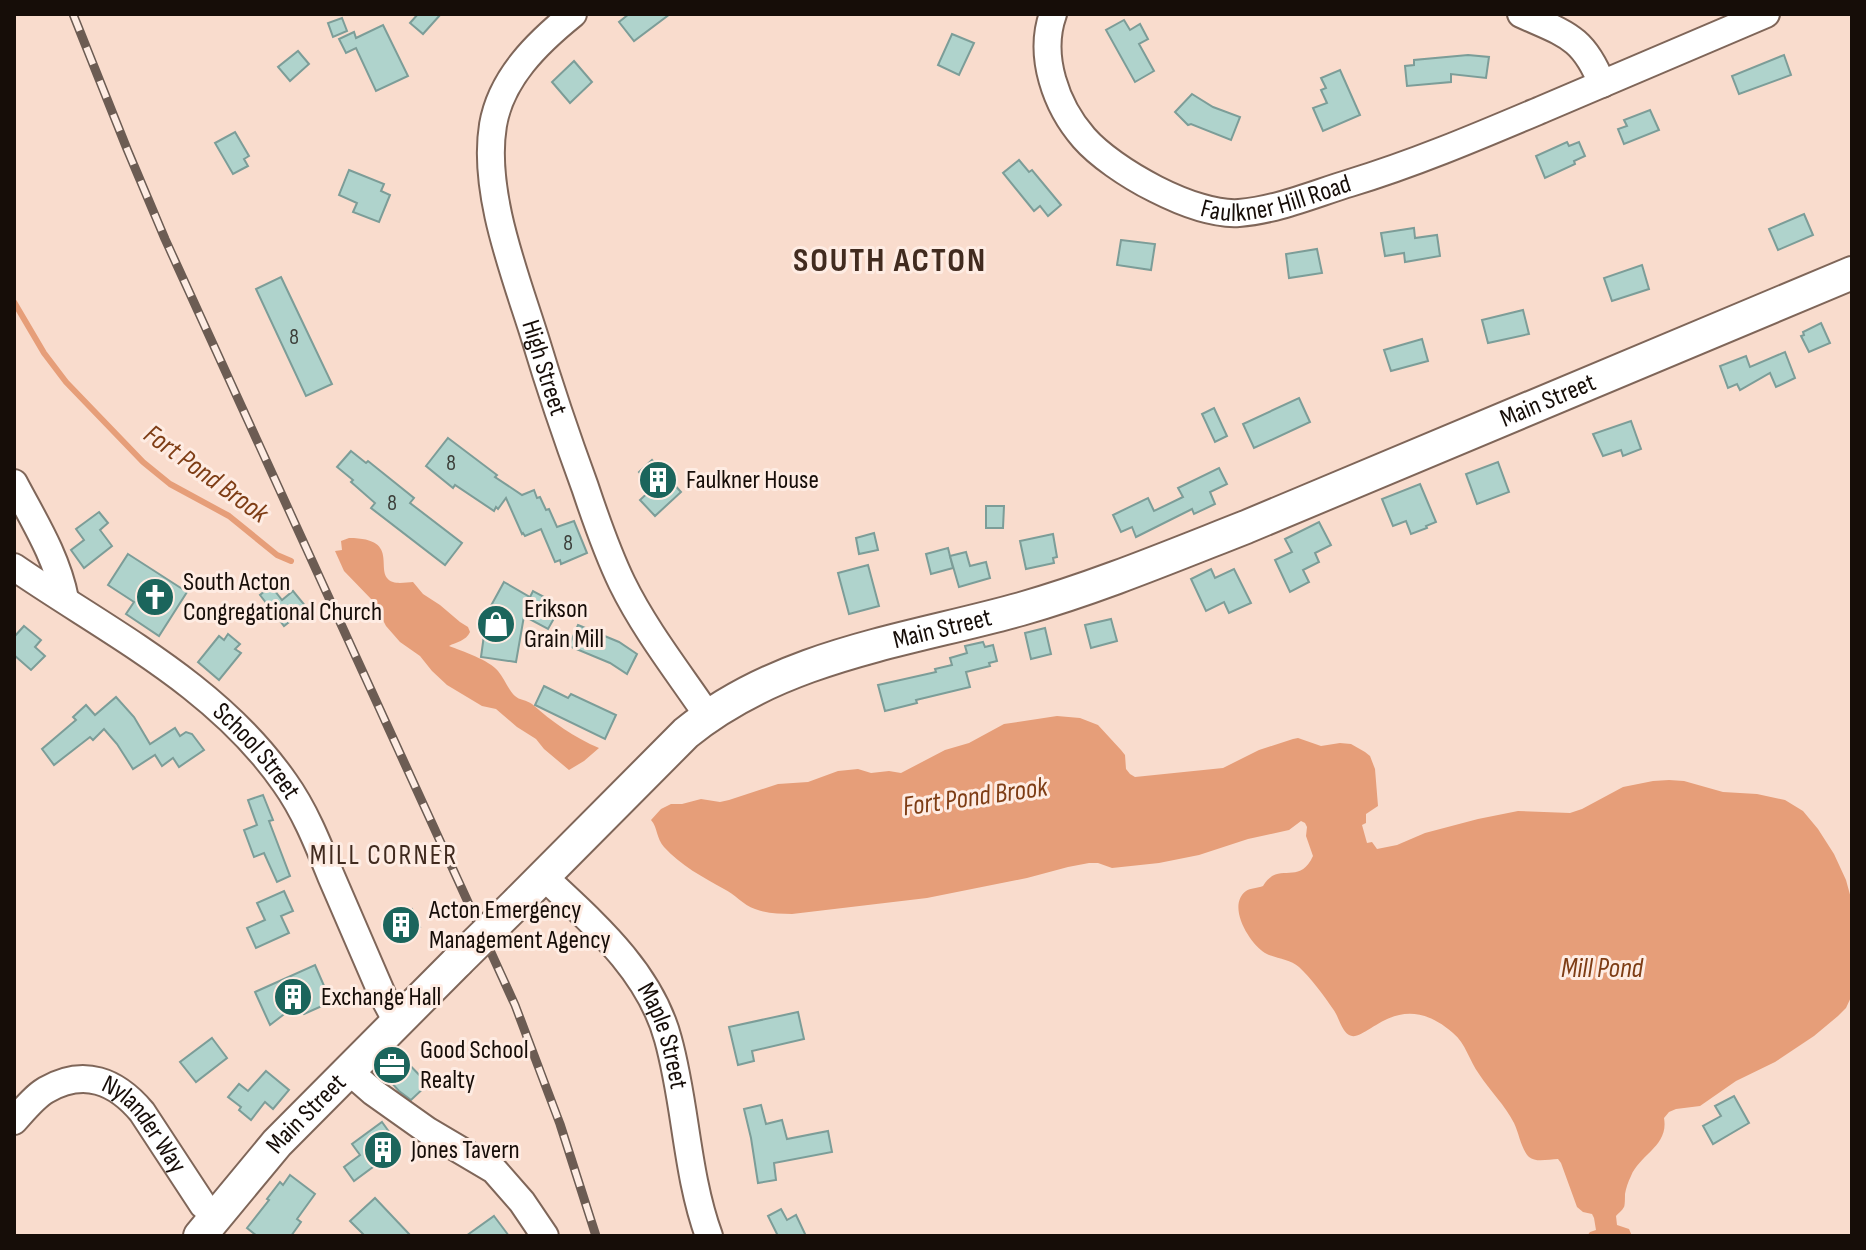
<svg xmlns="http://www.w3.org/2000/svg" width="1866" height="1250" viewBox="0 0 1866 1250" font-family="'Sofia Sans Condensed',sans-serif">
  <rect width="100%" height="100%" fill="#f9dccd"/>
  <g fill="#e69e79">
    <path d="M349,538C404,538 371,574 393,582C399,584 408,582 413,582L423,594L440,605L460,622L468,627L470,632C466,641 456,642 449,646C462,651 489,660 498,671C504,678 509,691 515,696C519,700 527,700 532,704C551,721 575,738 599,748L584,761L569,770L544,749L536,739L517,727L496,709L482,706L447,685L432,671L420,656L400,642L386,626L373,601L344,571L335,551L342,550L341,541Z"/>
    <path d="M1057,716L1080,718L1098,725L1121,750L1125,755L1126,769L1130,774L1135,777L1223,768L1259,750L1293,739L1298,738L1321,746L1340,743L1351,744L1365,752L1370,756L1375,769L1378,806L1366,814V823L1362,825L1367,843L1372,842L1377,849L1397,845L1425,833L1478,819L1518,811L1570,813L1582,809L1623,787L1653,781L1669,780L1684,781L1723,792L1757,794L1785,800L1803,811L1818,829L1834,854L1846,880L1852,902V995L1846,1008L1838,1016L1814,1036L1775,1062L1736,1081L1700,1106L1676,1109L1669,1112L1664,1118C1669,1146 1640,1154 1631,1176C1628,1182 1626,1188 1625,1194C1625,1196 1625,1206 1624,1207C1622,1211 1618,1213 1616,1216L1617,1225L1629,1229L1632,1236H1587L1590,1232L1596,1230L1594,1218L1592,1214L1583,1212L1577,1207L1561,1163L1558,1159C1549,1159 1536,1163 1529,1157C1521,1149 1519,1133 1514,1123C1505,1105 1490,1091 1479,1074C1469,1060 1466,1044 1453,1033C1397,984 1366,1045 1349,1035C1341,1030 1339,1017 1333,1009C1325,997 1310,977 1299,967C1290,959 1276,959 1265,953C1250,944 1226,906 1246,891C1250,888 1258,888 1263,886C1278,860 1299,887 1313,856L1306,836L1307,827L1305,823L1301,821L1289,830L1248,839L1199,855L1159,863L1112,868L1098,863H1089L1068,867L1027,878L927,898L792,914C780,914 767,914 755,909C743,905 735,894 724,889C704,878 680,865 664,847C656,838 658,828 651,820L661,809L671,804H682L701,799L720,802L729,800L778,784L808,782L838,771L858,769L871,773L889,771L901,773L945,750L969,743L1004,724Z"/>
  </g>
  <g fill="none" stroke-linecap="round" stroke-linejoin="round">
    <polyline stroke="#e69e79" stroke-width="6" points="14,302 44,353 66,382 143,462 170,484 229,516 277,555 291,561"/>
  </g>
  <g fill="#afd3cc" stroke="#7c9d98" stroke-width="2">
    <polygon points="418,14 441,14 423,34 410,23"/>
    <polygon points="629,14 670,14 634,41 619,22"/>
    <polygon points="342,18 347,31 333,37 328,23"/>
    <polygon points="1124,20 1130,30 1140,24 1148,39 1139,44 1154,71 1135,82 1106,30"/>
    <polygon points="383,25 408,76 376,91 356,48 346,53 339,39 354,32 356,38"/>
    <polygon points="952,34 974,43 959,75 938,65"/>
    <polygon points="298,51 309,64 290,81 278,67"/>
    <polygon points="1468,55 1489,57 1486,78 1451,74 1451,82 1407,86 1405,66 1414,65 1414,60"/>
    <polygon points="1784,55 1791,75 1739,94 1732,76"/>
    <polygon points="574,61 592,82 570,103 552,82"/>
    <polygon points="1340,70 1360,115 1323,131 1313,108 1327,103 1321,90 1326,88 1321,78"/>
    <polygon points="1192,94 1213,107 1240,117 1231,140 1191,124 1188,125 1175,112"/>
    <polygon points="1650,110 1659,130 1624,144 1618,129 1627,126 1624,120"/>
    <polygon points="235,132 249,156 244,159 248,166 233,174 215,143"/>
    <polygon points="1567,142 1569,146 1579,142 1585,156 1574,161 1575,164 1545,178 1536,156"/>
    <polygon points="1019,160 1029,172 1032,170 1061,205 1048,216 1040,206 1034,211 1003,173"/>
    <polygon points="349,170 384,184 381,191 390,195 379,222 353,212 357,203 339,195"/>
    <polygon points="1804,214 1813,235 1778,250 1769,229"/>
    <polygon points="1414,228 1415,238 1437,235 1440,256 1405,262 1404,253 1385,256 1381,233"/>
    <polygon points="1121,240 1155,244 1151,270 1117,265"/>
    <polygon points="1317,249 1322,273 1289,278 1286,254"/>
    <polygon points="1642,265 1649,289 1612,301 1604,278"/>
    <polygon points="281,277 332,384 306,396 256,289"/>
    <polygon points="1523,310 1529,334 1488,343 1482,320"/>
    <polygon points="1821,323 1830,343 1809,352 1801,336 1804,335 1803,332"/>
    <polygon points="1422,339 1428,361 1391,371 1384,350"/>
    <polygon points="1785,352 1795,378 1776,387 1770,373 1740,390 1737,384 1728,388 1720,366 1746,356 1750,367"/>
    <polygon points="1299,398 1310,422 1254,448 1243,424"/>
    <polygon points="1214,408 1227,436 1215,442 1202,414"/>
    <polygon points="1631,421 1641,449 1623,456 1621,450 1603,456 1593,434"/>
    <polygon points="448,438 497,475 495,477 522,495 534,490 537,498 540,497 546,510 549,509 557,527 574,521 587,553 561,564 560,560 555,562 541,529 525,536 523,533 522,534 506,498 498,509 496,507 494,511 455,485 453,488 426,466"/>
    <polygon points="351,451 366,463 368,461 414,498 410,503 462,543 445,565 371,508 375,503 351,482 353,480 337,467"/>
    <polygon points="652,460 681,492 655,516 640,500 653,488 639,472"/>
    <polygon points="1498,462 1509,492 1477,504 1466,474"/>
    <polygon points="1219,468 1227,484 1210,492 1215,504 1194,514 1192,509 1136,537 1132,527 1121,532 1113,515 1148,498 1154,511 1183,497 1178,488"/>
    <polygon points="1420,484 1436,522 1426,526 1427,528 1411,534 1406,521 1393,526 1382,499"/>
    <polygon points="986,506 1004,506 1003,528 986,528"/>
    <polygon points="99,512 108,523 100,530 112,546 84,568 71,550 84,540 76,529"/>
    <polygon points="1319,522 1331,545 1315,553 1319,562 1303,570 1309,582 1290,592 1275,560 1292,552 1285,539"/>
    <polygon points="874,533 878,550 859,554 856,538"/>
    <polygon points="1053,534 1057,557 1053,558 1054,563 1026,569 1020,541"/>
    <polygon points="948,548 953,568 931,574 926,554"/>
    <polygon points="966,552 970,566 986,562 990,578 959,587 950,556"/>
    <polygon points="128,554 187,592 159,636 126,614 134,602 108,585"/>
    <polygon points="868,565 879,606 849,614 838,573"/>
    <polygon points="1211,569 1215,578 1234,569 1251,603 1229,613 1224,602 1206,611 1191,579"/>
    <polygon points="504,582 530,597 533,591 561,606 548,629 524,616 516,662 481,657 487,613"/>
    <polygon points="271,586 282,600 293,591 307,608 284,626 260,595"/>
    <polygon points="1111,619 1117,641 1091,648 1085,625"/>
    <polygon points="578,625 619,642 637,654 627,674 610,663 569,646"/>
    <polygon points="24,626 41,640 35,647 45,656 31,670 14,655 14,637"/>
    <polygon points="1045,628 1051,654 1031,659 1025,633"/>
    <polygon points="228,634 240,644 235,649 241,653 219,680 198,662 219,636 224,640"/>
    <polygon points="983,642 985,647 993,645 997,661 989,663 990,666 966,672 970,687 916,700 917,703 885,711 878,685 936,672 935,669 952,665 950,658 967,653 965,646"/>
    <polygon points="544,686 568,698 571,694 616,715 605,739 535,705"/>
    <polygon points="116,697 134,717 150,744 175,728 180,736 186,732 192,734 204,750 179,767 173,758 162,766 155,755 133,769 117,744 104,729 93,740 90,737 54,765 42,749 76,720 73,717 86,705 95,715"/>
    <polygon points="263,795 273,820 269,821 290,876 277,882 264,853 254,857 244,830 257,825 248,800"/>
    <polygon points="284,891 293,911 281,916 289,933 256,948 247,928 265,920 257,903"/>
    <polygon points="412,909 420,927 391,940 383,923"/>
    <polygon points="315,965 331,1002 304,1014 296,1005 270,1025 255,992"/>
    <polygon points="798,1012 804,1039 752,1051 754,1061 738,1065 729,1027"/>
    <polygon points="212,1038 227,1058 196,1082 180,1062"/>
    <polygon points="398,1053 428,1084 411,1100 399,1091 380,1070"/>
    <polygon points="266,1071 289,1090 273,1109 265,1102 251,1120 239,1110 241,1107 228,1097 239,1084 248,1091"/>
    <polygon points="1734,1096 1749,1123 1713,1144 1703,1126 1721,1116 1715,1106"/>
    <polygon points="761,1105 766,1124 782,1120 787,1139 828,1131 832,1152 774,1163 776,1180 758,1183 751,1138 744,1109"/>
    <polygon points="382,1122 400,1147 354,1181 344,1167 360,1155 352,1144"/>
    <polygon points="290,1175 315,1194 297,1219 301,1222 291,1236 257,1236 247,1228 269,1200 267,1199 280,1182 283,1185"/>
    <polygon points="375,1198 411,1236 365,1236 350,1221"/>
    <polygon points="781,1209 787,1220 796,1215 806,1236 778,1236 768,1216"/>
    <polygon points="494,1216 509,1236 466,1236"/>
  </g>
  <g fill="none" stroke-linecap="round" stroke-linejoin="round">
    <g stroke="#7f6659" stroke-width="30">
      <g id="minor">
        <path id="s1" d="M573,14C537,43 501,78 493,125C482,192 515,274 535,338C550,388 567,438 585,487C596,520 607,552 622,583C645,630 679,673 708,716"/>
        <path id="s2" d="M1053,14C1038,56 1056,106 1084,138C1113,171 1194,216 1239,213C1277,210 1314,194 1350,183C1416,163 1479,136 1543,109C1617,77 1692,46 1766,14"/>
        <path d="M1521,14C1565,34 1583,36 1602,84"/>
        <path d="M14,483C34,521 57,557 65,599"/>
        <path id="s3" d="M14,567C110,633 217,685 285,783C305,811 318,844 331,876C348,915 365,954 382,994L397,1022"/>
        <path id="s4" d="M543,876C592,922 650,971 668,1039C686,1103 686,1173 709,1236"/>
        <polyline points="349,1071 373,1092 428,1131 494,1170 522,1202 545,1236"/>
        <path id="s5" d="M14,1121C24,1110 34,1097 46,1090C84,1068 116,1081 142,1112L203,1205L215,1216"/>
      </g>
    </g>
    <g stroke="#7f6659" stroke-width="36">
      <g id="major">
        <path id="s6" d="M519,901L686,733C782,655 906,641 1021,609C1098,587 1172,556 1246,527L1852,273"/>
        <path id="s7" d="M200,1236L277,1143L458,961"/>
      </g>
    </g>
    <use href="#minor" stroke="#fff" stroke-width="26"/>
    <use href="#major" stroke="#fff" stroke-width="32"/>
    <g stroke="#6c5c53" stroke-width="9">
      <polyline id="rail" points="73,14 127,149 165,239 515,1005 560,1124 596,1236"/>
    </g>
    <use href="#rail" stroke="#feece3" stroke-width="6" stroke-dasharray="18" stroke-linecap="butt"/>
    <g stroke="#7f6659" stroke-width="36" stroke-linecap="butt">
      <polyline id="major-bridge" points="458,961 519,901"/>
    </g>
    <use href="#major-bridge" stroke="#fff" stroke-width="32"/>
  </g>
  <defs>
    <g id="building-disc" transform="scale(2)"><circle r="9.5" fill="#1b655c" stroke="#feece3"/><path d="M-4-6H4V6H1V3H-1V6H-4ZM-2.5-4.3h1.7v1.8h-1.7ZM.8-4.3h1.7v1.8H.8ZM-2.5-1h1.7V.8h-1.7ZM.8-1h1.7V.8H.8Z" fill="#fff"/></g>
    <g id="church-disc" transform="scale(2)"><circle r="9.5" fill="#1b655c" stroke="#feece3"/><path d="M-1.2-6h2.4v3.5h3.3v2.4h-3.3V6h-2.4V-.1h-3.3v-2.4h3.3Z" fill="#fff"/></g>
    <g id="shop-disc" transform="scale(2)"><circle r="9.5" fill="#1b655c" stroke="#feece3"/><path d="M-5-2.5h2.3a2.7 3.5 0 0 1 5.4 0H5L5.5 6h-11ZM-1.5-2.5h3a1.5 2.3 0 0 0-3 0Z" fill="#fff"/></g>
    <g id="office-disc" transform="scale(2)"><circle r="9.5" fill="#1b655c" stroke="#feece3"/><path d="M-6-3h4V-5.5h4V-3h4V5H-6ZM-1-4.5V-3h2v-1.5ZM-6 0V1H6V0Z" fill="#fff"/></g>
  </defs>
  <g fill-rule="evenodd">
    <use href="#building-disc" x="658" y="480"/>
    <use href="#church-disc" x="155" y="597"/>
    <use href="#shop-disc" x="496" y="624"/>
    <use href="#building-disc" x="401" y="925"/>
    <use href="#building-disc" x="293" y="997"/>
    <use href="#office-disc" x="392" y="1065"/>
    <use href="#building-disc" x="383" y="1150"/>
  </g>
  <g text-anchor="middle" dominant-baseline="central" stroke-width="6" stroke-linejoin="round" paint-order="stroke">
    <g font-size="22" fill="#3c3e39">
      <text x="294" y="337">8</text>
      <text x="451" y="463">8</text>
      <text x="392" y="503">8</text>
      <text x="568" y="543">8</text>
    </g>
    <g font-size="26" fill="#160d08" stroke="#feece3">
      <text stroke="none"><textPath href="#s2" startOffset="348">Faulkner Hill Road</textPath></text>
      <text stroke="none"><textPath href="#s1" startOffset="390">High Street</textPath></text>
      <text stroke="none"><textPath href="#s6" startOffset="1164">Main Street</textPath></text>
      <text stroke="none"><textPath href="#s6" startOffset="516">Main Street</textPath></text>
      <text stroke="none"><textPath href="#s3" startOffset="306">School Street</textPath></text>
      <text stroke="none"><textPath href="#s4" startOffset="204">Maple Street</textPath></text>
      <text stroke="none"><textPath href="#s7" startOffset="162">Main Street</textPath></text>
      <text stroke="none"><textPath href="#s5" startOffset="164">Nylander Way</textPath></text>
    </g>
    <g font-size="26" fill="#160d08" stroke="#feece3" text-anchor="start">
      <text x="686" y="480">Faulkner House</text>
      <text x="183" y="582">South Acton<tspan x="183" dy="30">Congregational Church</tspan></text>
      <text x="524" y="609">Erikson<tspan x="524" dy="30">Grain Mill</tspan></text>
      <text x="429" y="910">Acton Emergency<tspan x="429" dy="30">Management Agency</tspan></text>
      <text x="321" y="997">Exchange Hall</text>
      <text x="420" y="1050">Good School<tspan x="420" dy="30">Realty</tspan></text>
      <text x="411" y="1150">Jones Tavern</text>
    </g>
    <g font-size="28" font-style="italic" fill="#7e3d15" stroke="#feece3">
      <text transform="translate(206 474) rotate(36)">Fort Pond Brook</text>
      <text transform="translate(975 797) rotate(-8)">Fort Pond Brook</text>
      <text x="1602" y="968">Mill Pond</text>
    </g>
    <g font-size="28" letter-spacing="2" fill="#412b1f" stroke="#feece3">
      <text x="384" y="855">MILL CORNER</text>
    </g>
    <g font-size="34" font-weight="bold" letter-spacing="2" fill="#412b1f" stroke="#feece3">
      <text x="890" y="260">SOUTH ACTON</text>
    </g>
  </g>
  <rect width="1866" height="1250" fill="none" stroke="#160d08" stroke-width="32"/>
</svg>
